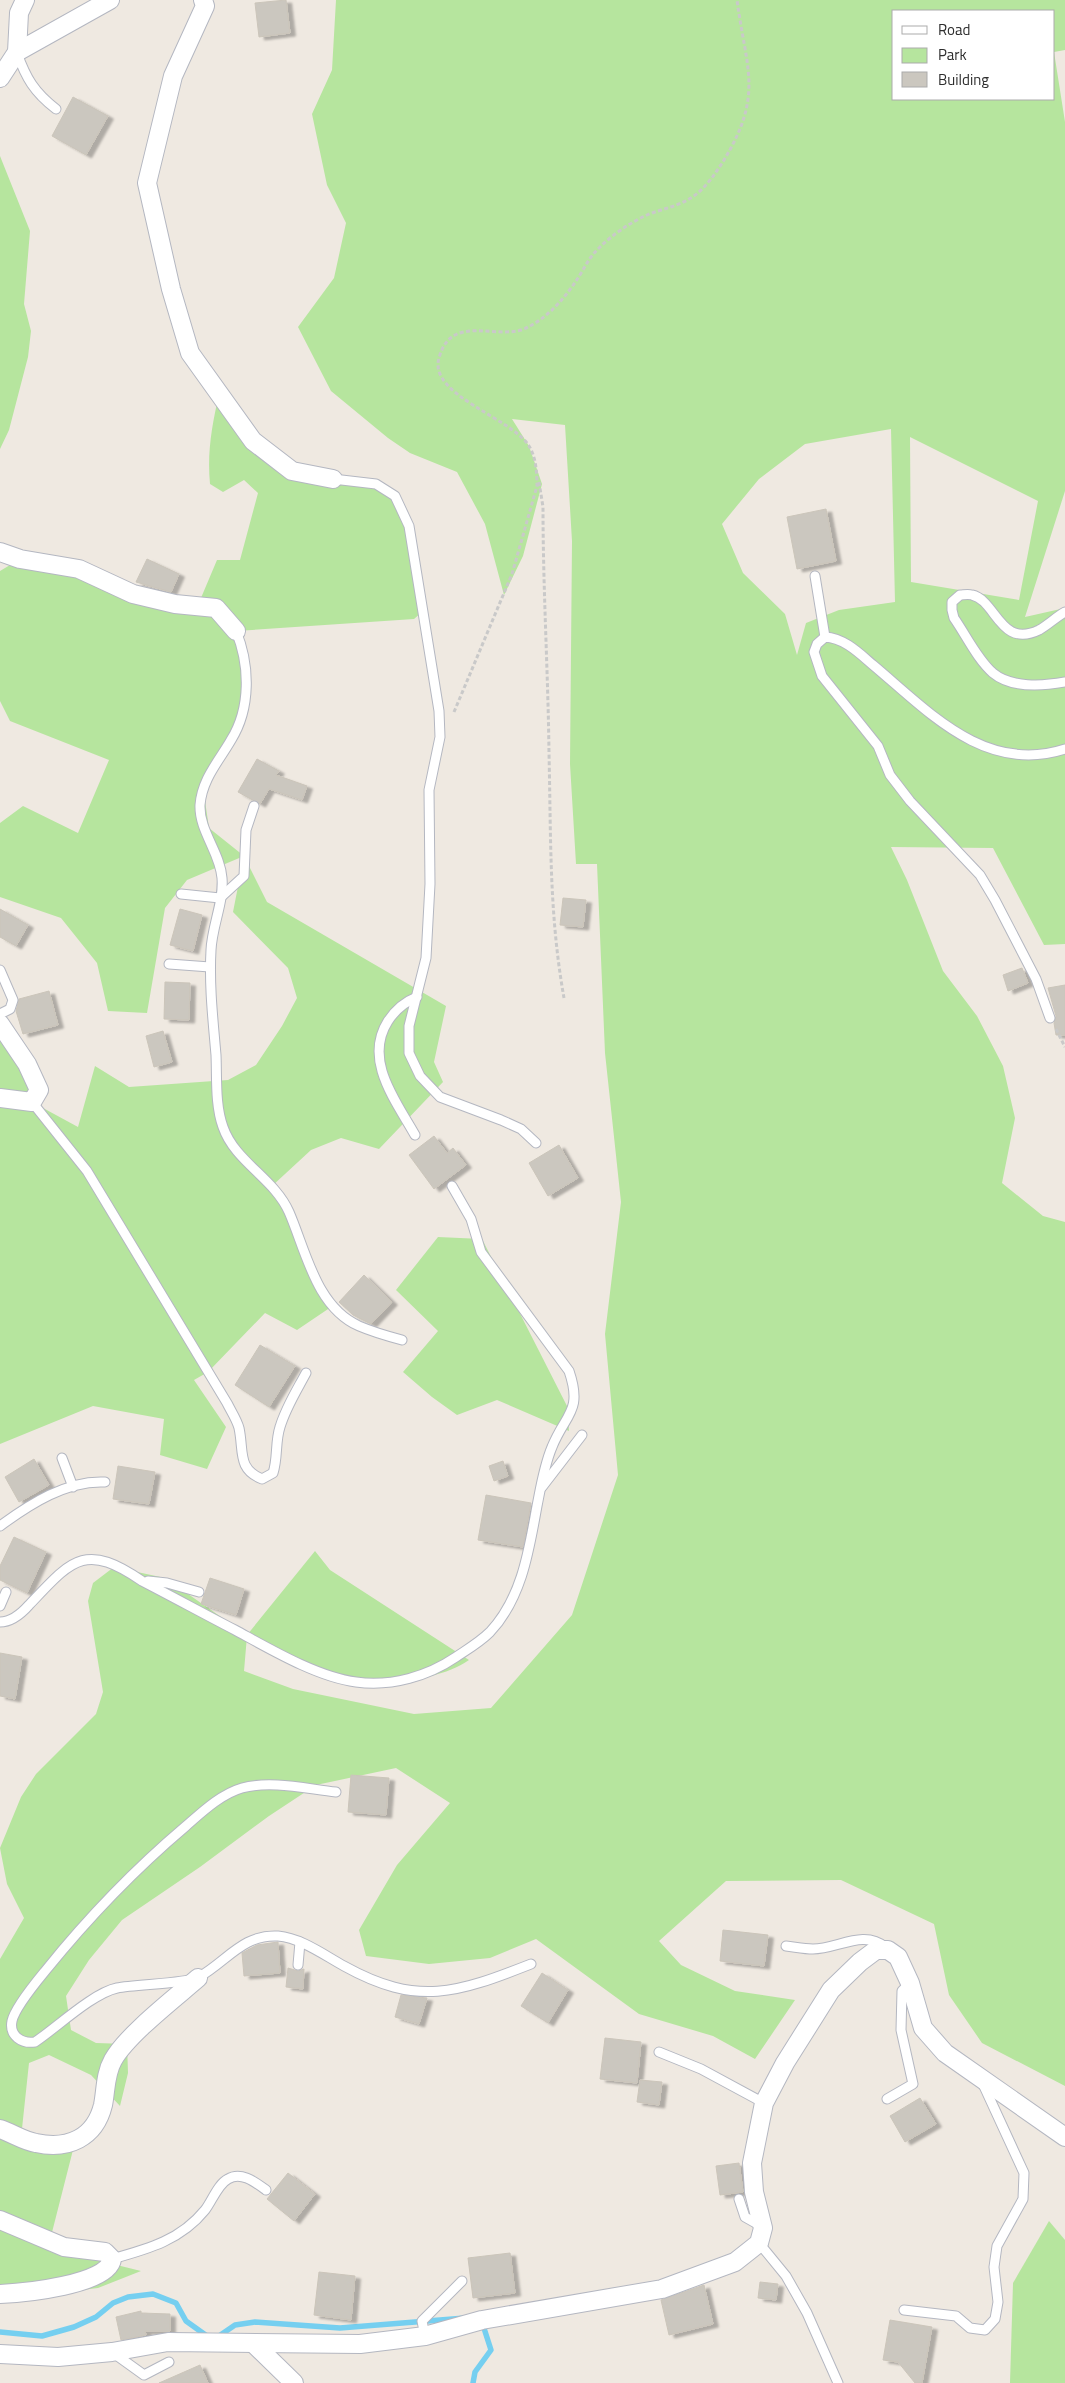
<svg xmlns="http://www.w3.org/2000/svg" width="1065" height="2383" viewBox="0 0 1065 2383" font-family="'Titillium Web',sans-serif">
  <defs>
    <filter id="shadow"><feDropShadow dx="5.5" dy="3" stdDeviation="1" flood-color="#0004"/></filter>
  </defs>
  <rect width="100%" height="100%" fill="#efe9e1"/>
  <g fill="#b6e59e" fill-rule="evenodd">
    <path d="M336,0H1065V50L1054,52L1065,122V491L1025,617L1065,608V944L1044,945L993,848L891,847L907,880L943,971L977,1016L1003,1066L1015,1118L1002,1183L1043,1216L1065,1222V2086L982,2043L949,1995L934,1924L841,1880L726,1881L659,1941L681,1965L735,1991L795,2000L755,2059L713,2036L639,2014L536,1939L490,1958L429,1964L366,1956L359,1930L397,1865L450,1803L396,1768L316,1785L269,1816L200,1867L122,1920L89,1960L66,1996L71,2030L96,2043L127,2044L128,2073L120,2106L91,2075L49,2055L29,2063L21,2138L74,2146L48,2248L141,2271L98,2288L31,2296H0V1959L24,1918L7,1884L0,1848L21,1797L36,1774L96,1714L103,1692L88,1601L93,1583L114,1567L165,1578L247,1635L315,1551L330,1570L469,1660C429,1687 364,1684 320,1671C295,1663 270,1647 247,1636L244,1671L293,1689L414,1714L491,1708L572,1615L618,1475L605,1334L621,1202L605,1053L597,864H576L570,764L572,541L565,425L512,419L529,446L542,484L523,556L504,595L485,524L457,472L410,453L388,438L331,391L298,327L334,278L346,223L327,185L312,114L332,70ZM894,11H1054V99H894ZM891,429L895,602L839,610L806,623L797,655L785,614L743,573L722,524L759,479L805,444ZM910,437L1038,501L1019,600L911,582Z"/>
    <polygon points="0,156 30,231 24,304 31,331 28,357 9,430 0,449"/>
    <path d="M219,394L292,471L376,484L395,496L409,526L422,612L414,619L236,631L244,676L238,720L215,761L205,801L209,828L244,856L267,902L446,1006L434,1062L443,1082L379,1149L341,1138L311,1150L272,1186L314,1274L334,1305L297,1330L265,1313L208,1372L194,1380L226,1427L207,1469L160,1455L164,1419L93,1406L0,1444V1024L27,1064L32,1102L78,1127L95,1066L129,1087L228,1080L256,1065L282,1026L297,998L288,968L233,912L244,856L187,880L165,908L147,1013L108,1011L97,963L61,918L0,897V823L23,806L78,833L109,760L10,721L0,701V571L20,559L198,605L217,560H240L258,493L244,480L223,492L210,484C207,452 212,425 219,394Z"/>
    <polygon points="438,1237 482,1239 567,1406 569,1431 497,1400 457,1415 432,1397 403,1372 438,1331 396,1290"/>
    <polygon points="1049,2221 1065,2240 1065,2383 1010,2383 1013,2283"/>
  </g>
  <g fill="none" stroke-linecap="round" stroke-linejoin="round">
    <g stroke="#75cff0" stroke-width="5.5">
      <polyline points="0,2332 42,2336 74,2327 96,2317 113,2303 128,2297 153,2294 176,2303 186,2321 207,2336"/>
      <polyline points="219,2336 235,2325 255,2322 340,2328 465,2318"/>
      <polyline points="473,2383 475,2372 491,2350 482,2322"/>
    </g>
  </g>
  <g fill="#cbc7bf" stroke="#cbc5ba" filter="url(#shadow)">
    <polygon points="286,0 290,33 259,37 255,3"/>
    <polygon points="73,97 108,116 86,155 52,136"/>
    <polygon points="826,509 836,561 797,569 787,517"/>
    <polygon points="147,559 179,574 171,592 136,582"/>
    <polygon points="257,759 279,771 276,775 307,786 302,800 269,789 260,804 238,792"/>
    <polygon points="563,898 586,900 583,927 560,925"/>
    <polygon points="0,909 28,925 16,946 0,937"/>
    <polygon points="180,909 202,915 193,951 170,945"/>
    <polygon points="1022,968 1028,983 1008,991 1003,975"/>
    <polygon points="165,982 190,983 189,1020 164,1019"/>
    <polygon points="1065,985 1065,1035 1056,1035 1054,1023 1056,1016 1048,988"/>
    <polygon points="49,991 58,1025 23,1034 16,1011 19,999"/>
    <polygon points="163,1031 172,1062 154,1067 146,1036"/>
    <polygon points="434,1136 447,1153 453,1148 466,1165 434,1189 409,1155"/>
    <polygon points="559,1145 578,1178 548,1196 529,1163"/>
    <polygon points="364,1275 392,1302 371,1324 353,1315 339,1302"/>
    <polygon points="260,1345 295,1366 269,1407 235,1385"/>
    <polygon points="34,1459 49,1485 19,1502 5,1477"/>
    <polygon points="503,1461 508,1476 494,1481 489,1466"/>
    <polygon points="118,1466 155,1472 149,1504 113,1499"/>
    <polygon points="486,1495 531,1503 523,1547 478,1540"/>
    <polygon points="14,1537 46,1552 27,1593 0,1580 0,1566"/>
    <polygon points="210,1578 244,1589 236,1615 201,1604"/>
    <polygon points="0,1653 22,1657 15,1699 0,1696"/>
    <polygon points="351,1775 389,1778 386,1815 348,1812"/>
    <polygon points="723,1930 768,1935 764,1966 720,1961"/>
    <polygon points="278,1942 280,1973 244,1976 242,1953 257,1945"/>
    <polygon points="288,1968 298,1971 304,1969 303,1989 286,1987"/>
    <polygon points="542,1973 568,1990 548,2023 521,2006"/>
    <polygon points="401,1995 427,1998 419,2024 395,2017"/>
    <polygon points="605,2038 641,2042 637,2083 600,2079"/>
    <polygon points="640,2080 662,2082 659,2105 637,2102"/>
    <polygon points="920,2098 936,2124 905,2142 890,2116"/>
    <polygon points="739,2163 743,2192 720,2195 716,2166"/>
    <polygon points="288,2173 315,2194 294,2221 267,2199"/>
    <polygon points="510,2253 515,2293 473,2298 468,2258"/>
    <polygon points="319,2272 355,2276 351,2320 314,2315"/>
    <polygon points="760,2282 778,2284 776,2300 758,2298"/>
    <polygon points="704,2285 713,2324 669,2335 661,2300"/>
    <polygon points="141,2311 141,2313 170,2314 170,2331 145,2331 146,2335 121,2340 116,2317"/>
    <polygon points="890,2320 932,2327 922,2383 915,2383 898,2362 883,2360"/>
    <polygon points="200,2365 208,2383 159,2383"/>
  </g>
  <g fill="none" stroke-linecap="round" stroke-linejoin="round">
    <g stroke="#b4b7c1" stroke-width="11">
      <g id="service">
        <path d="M17,53C26,78 34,92 56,109"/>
        <polyline points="333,479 376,484 395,496 409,526 439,711 440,737 429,790 430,884 426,958 409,1026 409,1053 420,1076 440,1097 501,1120 521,1129 536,1143"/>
        <polyline points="815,576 825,637"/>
        <path d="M1065,612C1056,617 1048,625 1039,630C1000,649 996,600 972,595C968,594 963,595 960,595L952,602V610L954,618C966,635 977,659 993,673C1011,688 1043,686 1065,682"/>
        <path d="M236,631C250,665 251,708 231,740C219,761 202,779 200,805C199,831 220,852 222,878C224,902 212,926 211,950C209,985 213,1020 216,1055C217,1078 215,1105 223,1127C235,1162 274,1178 289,1212C306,1251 316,1307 359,1326C373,1332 387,1336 402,1340"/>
        <polyline points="181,894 220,898 244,876 246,830 254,806"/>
        <polyline points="169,964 210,967"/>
        <polyline points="0,970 13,1000 10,1009 0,1014"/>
        <path d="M1050,1018L1036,979L995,900L980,875L910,801L890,775L878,746L822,676L814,652L817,644L825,637C844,638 859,653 873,665C928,711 985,775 1065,749"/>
        <path d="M32,1102L87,1171L227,1403C231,1411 237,1420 239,1428C244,1451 237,1469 262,1479L273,1473C278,1458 275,1442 280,1427C286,1407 297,1390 306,1373"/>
        <path d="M415,1135C396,1101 363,1060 388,1021C396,1009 404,1002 417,997"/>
        <polyline points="62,1458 73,1487"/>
        <polyline points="542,1487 582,1435"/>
        <path d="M0,1526C30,1504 67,1480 105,1482"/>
        <polyline points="148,1581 167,1583 199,1592"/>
        <polyline points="0,1606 6,1592"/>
        <path d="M0,1622C12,1622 21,1614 29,1605C71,1561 84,1541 142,1581C173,1597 204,1614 235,1630C270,1649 317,1677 356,1682C392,1687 428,1676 456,1657C468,1649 480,1642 490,1632C522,1598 529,1550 537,1506C541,1486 544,1466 552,1447C565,1414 583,1412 569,1371L481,1252L471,1219L452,1186"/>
        <path d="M336,1792C307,1789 271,1780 242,1788C221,1794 202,1812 186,1826C134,1870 88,1918 46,1970C37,1981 15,2007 12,2021C9,2036 22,2044 35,2042C56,2028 93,1993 117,1988C135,1984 186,1984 199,1977C227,1961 243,1934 278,1936C301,1938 324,1955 344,1966C418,2007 457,1993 531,1964"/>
        <path d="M786,1946C795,1947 804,1949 813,1949C837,1949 864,1929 885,1947"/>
        <polyline points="298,1965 300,1942"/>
        <polyline points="659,2052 701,2069 764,2103"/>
        <polyline points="887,2099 913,2084 901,2030 902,1991 910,1983"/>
        <polyline points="739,2199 745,2217 761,2226"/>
        <polyline points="759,2243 786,2276 807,2313 838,2383"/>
        <path d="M112,2259C148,2249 181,2240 205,2210C212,2201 218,2184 228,2179C241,2171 255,2182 266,2190"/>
        <polyline points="904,2310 956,2316 970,2328 985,2330 995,2319 998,2302 994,2267 997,2246 1023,2199 1024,2173 983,2084"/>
        <polyline points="425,2336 422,2321 462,2281"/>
        <polyline points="112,2352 144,2375 169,2362"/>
      </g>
    </g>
    <g stroke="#b4b7c1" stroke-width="20">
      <g id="minor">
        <polyline points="203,0 205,6 173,76 147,183 171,289 190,353 253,441 292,471 333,479"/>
        <polyline points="17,52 110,0"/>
        <polyline points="0,78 17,52 19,13 25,0"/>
        <polyline points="0,552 20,559 79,569 133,594 175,604 216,608 236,631"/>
        <polyline points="0,1024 27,1064 39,1090 32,1102 0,1098"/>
        <path d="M0,2129C12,2133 24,2141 36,2143C68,2150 95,2138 103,2105C106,2090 105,2074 113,2060C127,2035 175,1998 198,1978"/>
        <path d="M0,2220L64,2247L105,2252L112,2259C109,2285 22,2293 0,2294"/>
        <polyline points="254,2344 294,2383"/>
        <polyline points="0,2354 58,2357 112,2352 168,2342 360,2344 425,2336 482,2320 662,2289 735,2262 759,2243 763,2228 754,2192 752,2163 764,2103 785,2063 831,1990 860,1962 876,1950 888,1950 898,1957 910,1983 923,2028 945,2053 1065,2137"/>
      </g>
    </g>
    <g stroke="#c9c9c9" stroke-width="3" stroke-dasharray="4 2.5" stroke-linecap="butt">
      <path d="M539,482L543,507C543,589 548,671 549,753C551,838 549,914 564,998"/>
      <path d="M454,712L512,574L537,486C537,473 536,457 529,446C512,418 428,395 439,358C451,313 495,340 524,329C547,319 565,298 578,278C585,267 590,256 600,247C612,235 631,222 647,215C661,209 676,207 689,199C704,191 715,174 724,160C764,94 746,69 737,0"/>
      <polyline points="1056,1029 1065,1047"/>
    </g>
    <use href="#service" stroke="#fff" stroke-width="9"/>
    <use href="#minor" stroke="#fff" stroke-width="18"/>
  </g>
  <rect x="892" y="10" width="162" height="90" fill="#ffffff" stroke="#ababab"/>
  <rect x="902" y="26" width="25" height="8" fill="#ffffff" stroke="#ababab"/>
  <text x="938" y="35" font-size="15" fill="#2e2e2e">Road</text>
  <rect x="902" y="48" width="25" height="15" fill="#b6e59e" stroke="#ababab"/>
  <text x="938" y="60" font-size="15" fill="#2e2e2e">Park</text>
  <rect x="902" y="72" width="25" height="15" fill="#cbc7bf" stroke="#ababab"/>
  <text x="938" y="85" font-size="15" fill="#2e2e2e">Building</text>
</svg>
